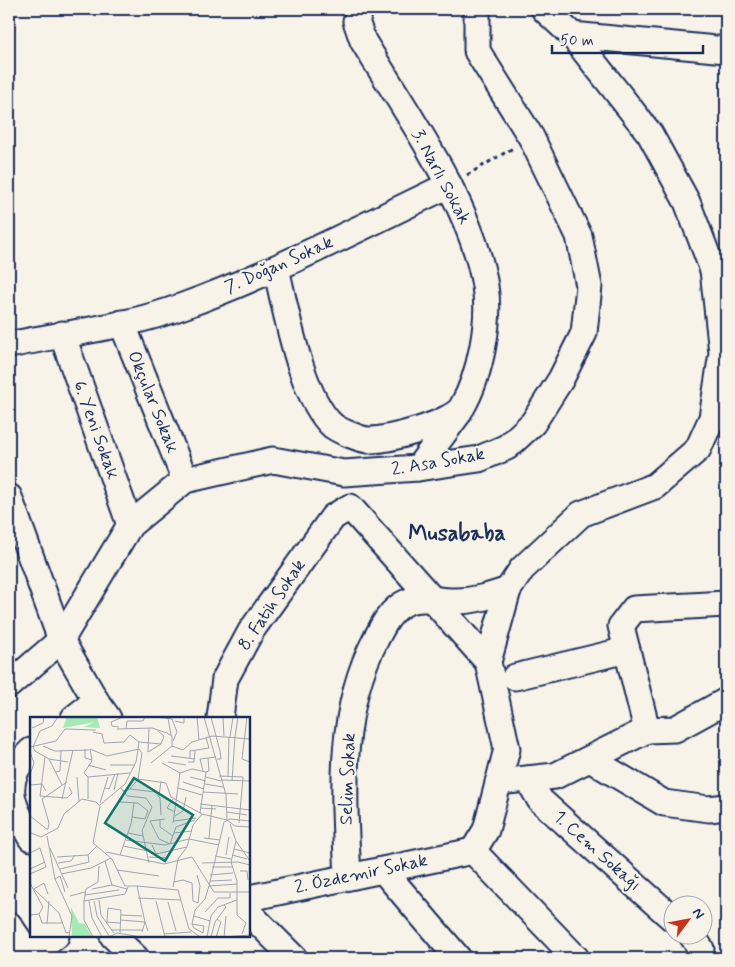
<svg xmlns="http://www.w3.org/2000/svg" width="735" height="967" viewBox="0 0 735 967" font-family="Mynerve,sans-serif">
  <rect width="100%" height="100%" fill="#f7f3e8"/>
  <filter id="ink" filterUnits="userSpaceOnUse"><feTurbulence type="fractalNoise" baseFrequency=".02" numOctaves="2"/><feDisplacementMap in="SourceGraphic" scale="10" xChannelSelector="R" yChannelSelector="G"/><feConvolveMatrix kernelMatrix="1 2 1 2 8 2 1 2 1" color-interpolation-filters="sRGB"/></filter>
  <g filter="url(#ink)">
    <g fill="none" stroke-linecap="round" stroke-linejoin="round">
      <g stroke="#1b2f5e" stroke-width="29">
        <g id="minor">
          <polyline points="544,9 572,35 726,50"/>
          <path d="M276,268C286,310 301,398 333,426C340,431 359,439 368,440C387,441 453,423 462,407C480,376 491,321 485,286C472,204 406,112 363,41L356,21L361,9"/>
          <polyline points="122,323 185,480"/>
          <polyline points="62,334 130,525"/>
          <path d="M9,345C66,333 128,327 183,306C274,273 361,227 449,185"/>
          <polyline points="418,468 458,414"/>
          <polyline points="9,497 61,640 96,701 108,718"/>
          <polyline points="515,677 627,650"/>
          <polyline points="9,685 61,640 130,525 185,480 273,460 344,473 418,468 479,459 507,447 533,423 561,379 584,333 589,286 579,236 531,137 477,51 477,9"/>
          <polyline points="74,718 96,701"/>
          <polyline points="220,718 225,679 251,631 333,517 350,507 488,662"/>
          <polyline points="647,730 621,626 634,609 726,604"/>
          <path d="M31,751C0,780 11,805 31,838"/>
          <polyline points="590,759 664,803 709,809 726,807"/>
          <polyline points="528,779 540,800 672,918"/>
          <polyline points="498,782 555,776 647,730 675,729 726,701"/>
          <polyline points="473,851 486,830 507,749 488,662 508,590 522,569 581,514 655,486 698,449 712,418 722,353 713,270 687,202 650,134 572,35"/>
          <polyline points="473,851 576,958"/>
          <polyline points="383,870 458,958"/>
          <path d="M348,877C344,797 337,712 376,639C383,625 391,609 407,602C422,595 440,602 456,601C474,601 490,596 508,590"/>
          <polyline points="249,898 473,851"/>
          <polyline points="249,913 294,958"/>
          <polyline points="9,925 30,956"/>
          <polyline points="691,934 701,949 698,958"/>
          <polyline points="113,936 136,958"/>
          <polyline points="27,958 56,936"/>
        </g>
      </g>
      <polyline stroke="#1b2f5e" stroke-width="3" stroke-dasharray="4 4" stroke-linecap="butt" points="467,175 513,148"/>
      <use href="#minor" stroke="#f7f3e8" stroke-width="25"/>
    </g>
  </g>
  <g text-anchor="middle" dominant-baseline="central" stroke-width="4.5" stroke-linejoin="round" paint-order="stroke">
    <g font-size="18" fill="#1b2f5e" stroke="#f7f3e8">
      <text transform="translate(441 177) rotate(62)">3. Narlı Sokak</text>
      <text transform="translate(279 265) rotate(-24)">7. Doğan Sokak</text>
      <text transform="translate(153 402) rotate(68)">Okçular Sokak</text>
      <text transform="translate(96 430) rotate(70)">6. Yeni Sokak</text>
      <text transform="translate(438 462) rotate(-10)">2. Asa Sokak</text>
      <text transform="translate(272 605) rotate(-56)">8. Fatih Sokak</text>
      <text transform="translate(348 779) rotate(-88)">Selim Sokak</text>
      <text transform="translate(597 851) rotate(42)">1. Cem Sokağı</text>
      <text transform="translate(361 874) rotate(-12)">2. Özdemir Sokak</text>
    </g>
    <g font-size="22" font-weight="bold" fill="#1b2f5e" stroke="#f7f3e8">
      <text x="457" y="534">Musababa</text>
    </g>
  </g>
  <g transform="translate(30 717)">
    <rect width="220" height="220" fill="#f7f3e8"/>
    <path d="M37,0H67L70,11L54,10L65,5L33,11ZM41,190L49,206L55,207L62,220H42Z" fill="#a5e9b4"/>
    <path fill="none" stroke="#9fa5b1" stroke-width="1" d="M125,0L142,2L147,15L143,24M167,0L169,23M174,0L196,78L197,103M181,0L190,34L191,42H187M193,0L194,19M217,0L212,42L220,45M0,1V18M138,1L141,18M145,4L154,6V0M89,10L82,9L81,5L93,0M2,11L13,6L14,0M87,12L122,11L137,16L142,19V29M96,12L97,4H113L115,0M10,14L3,30L5,34L19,42L38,45M10,14L22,9L28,0M63,15L72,17L74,26L94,25L100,18L109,25L131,27M200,20L203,0M205,20L208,0M13,29L25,34L59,33M0,30L26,24L35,12L66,13M55,32V41L62,43M109,32L112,36L108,62L136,66L141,80L172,97L197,103L205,109L220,110M0,35L4,46L0,58M118,35L131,27L134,19L128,14M118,35L119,11M141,39L165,42M15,40L10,79L37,81L42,76L39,70M160,41V34L179,31L176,21M19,42L32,68M138,45L156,48M158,45H164L165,34M121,46L142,29L153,33L162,25L182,19L220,22M132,46L150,56L162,52L176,55L179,54L178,41M58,48L76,53M80,48H105M173,54L170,42L186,40M26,55L30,54L31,34M189,59L213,60L209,106M198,59L199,20M47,60L49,85M58,60L100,56M160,60L176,64M176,60L191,64M191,63L220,64M202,64L205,20M153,65L174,72M175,67L193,70M0,68L12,67L16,74M75,71L79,72L85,57M91,71L97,79L116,81L122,90L112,114L119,146M148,71L172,78M100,72L125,75L130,81L131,98M84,73L88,56M92,74L100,72L108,62M173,75L208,77M94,77L90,85L108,86L118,94L115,102L102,100M129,79L131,64M32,82L43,33M58,82V60L54,56L62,44L60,32L77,39L109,32M143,82L137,91L145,95M70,86L78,60M170,87L220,93M70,88L95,67L106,45L109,25M170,91L186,92M197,95L217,98M170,96L176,55M0,99L18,113M145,99L153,94L156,80M130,102V110L143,119M135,102L120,104L129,122L140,127L146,110M144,104L166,101M143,106L150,56M200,107L206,124L201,145L207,164V198L216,206L212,217M146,110L165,103M18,112L19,106L12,82L37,65M1,116L11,120L28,111L34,97L52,82L66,85L70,89L63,126L82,142L95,169H107L115,205M98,116L113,119M144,116L162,114M17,119L25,162L42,199L39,220M174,121L190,123M179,122L182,88M96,123L135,128L159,122L189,128M206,124L220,144M122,128L126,137L157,130M93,129L118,134M20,131L38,171M204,132L220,136M76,135L134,147L162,140L184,175H220M0,136L10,131L16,150L0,157M90,138L101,107L104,86M196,138L199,120M202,138L217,142M185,139L201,142M27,140L58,138M119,140L136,141M75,144L82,168M28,146L41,144L45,138M172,146L208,145L220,148M182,150H202M0,152L15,145M30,152L59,145L58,138L67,129M87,153L129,159M210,154H217L218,163M31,157L61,151L81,141M167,158L170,169L168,186M180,158L203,156M25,162L30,159L35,175M180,164L202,163M144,165L153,163L162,166L163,184L168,186M0,166L13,190L9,197L0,198M107,169L148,173L159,212L170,220M179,169L207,167M143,170L148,142L157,130L163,108L172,97M4,172L14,166L18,177M4,172L29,196L36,216L40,215M62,172L82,168L97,172M55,178L89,173M40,179L55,175M108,181L151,183M69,183L71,198L84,216M54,184L95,177L98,170M59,184L62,201L72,220M64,184L67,199L79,219M126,184L135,220M138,185L146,214M175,195L188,181H200V176M9,197L12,206H32M91,198L112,199M164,199L180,204M91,203L115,205M76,205L91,206M77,205L78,191L91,193L90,216M17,207L19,184M162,207L165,193L175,182L179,169L194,105L200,102L220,104M162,207L174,209L173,216L164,211ZM81,213H113M112,215L115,205L118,214M134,217L161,215M63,220L54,203V184L56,172L68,165L69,149M79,220L87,216L111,220M177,220L181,199L188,190L207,183M181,220L185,205L196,190L194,188M186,220L191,205L187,202M194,220L196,199M194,220L220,218"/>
    <path fill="#0f766e" fill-opacity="0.15" stroke="#0f766e" stroke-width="2.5" d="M104,61L163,98L135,144L75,106Z"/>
    <rect width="220" height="220" fill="none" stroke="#1b2f5e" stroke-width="2.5"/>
  </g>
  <rect width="735" height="967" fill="none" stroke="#f7f3e8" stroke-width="30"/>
  <rect x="15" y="15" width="705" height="937" fill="none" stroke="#1b2f5e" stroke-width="2" filter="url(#ink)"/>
  <g transform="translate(688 920) rotate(58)"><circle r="24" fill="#f7f3e8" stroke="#9fa5b1"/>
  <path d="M0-4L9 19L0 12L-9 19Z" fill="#c8321e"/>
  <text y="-8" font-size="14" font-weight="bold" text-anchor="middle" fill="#1b2f5e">N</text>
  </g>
  <path d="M552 45v8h151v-8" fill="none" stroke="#1b2f5e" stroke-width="2.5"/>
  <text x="560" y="45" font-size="15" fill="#1b2f5e" stroke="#f7f3e8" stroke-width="4" paint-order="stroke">50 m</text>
</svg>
